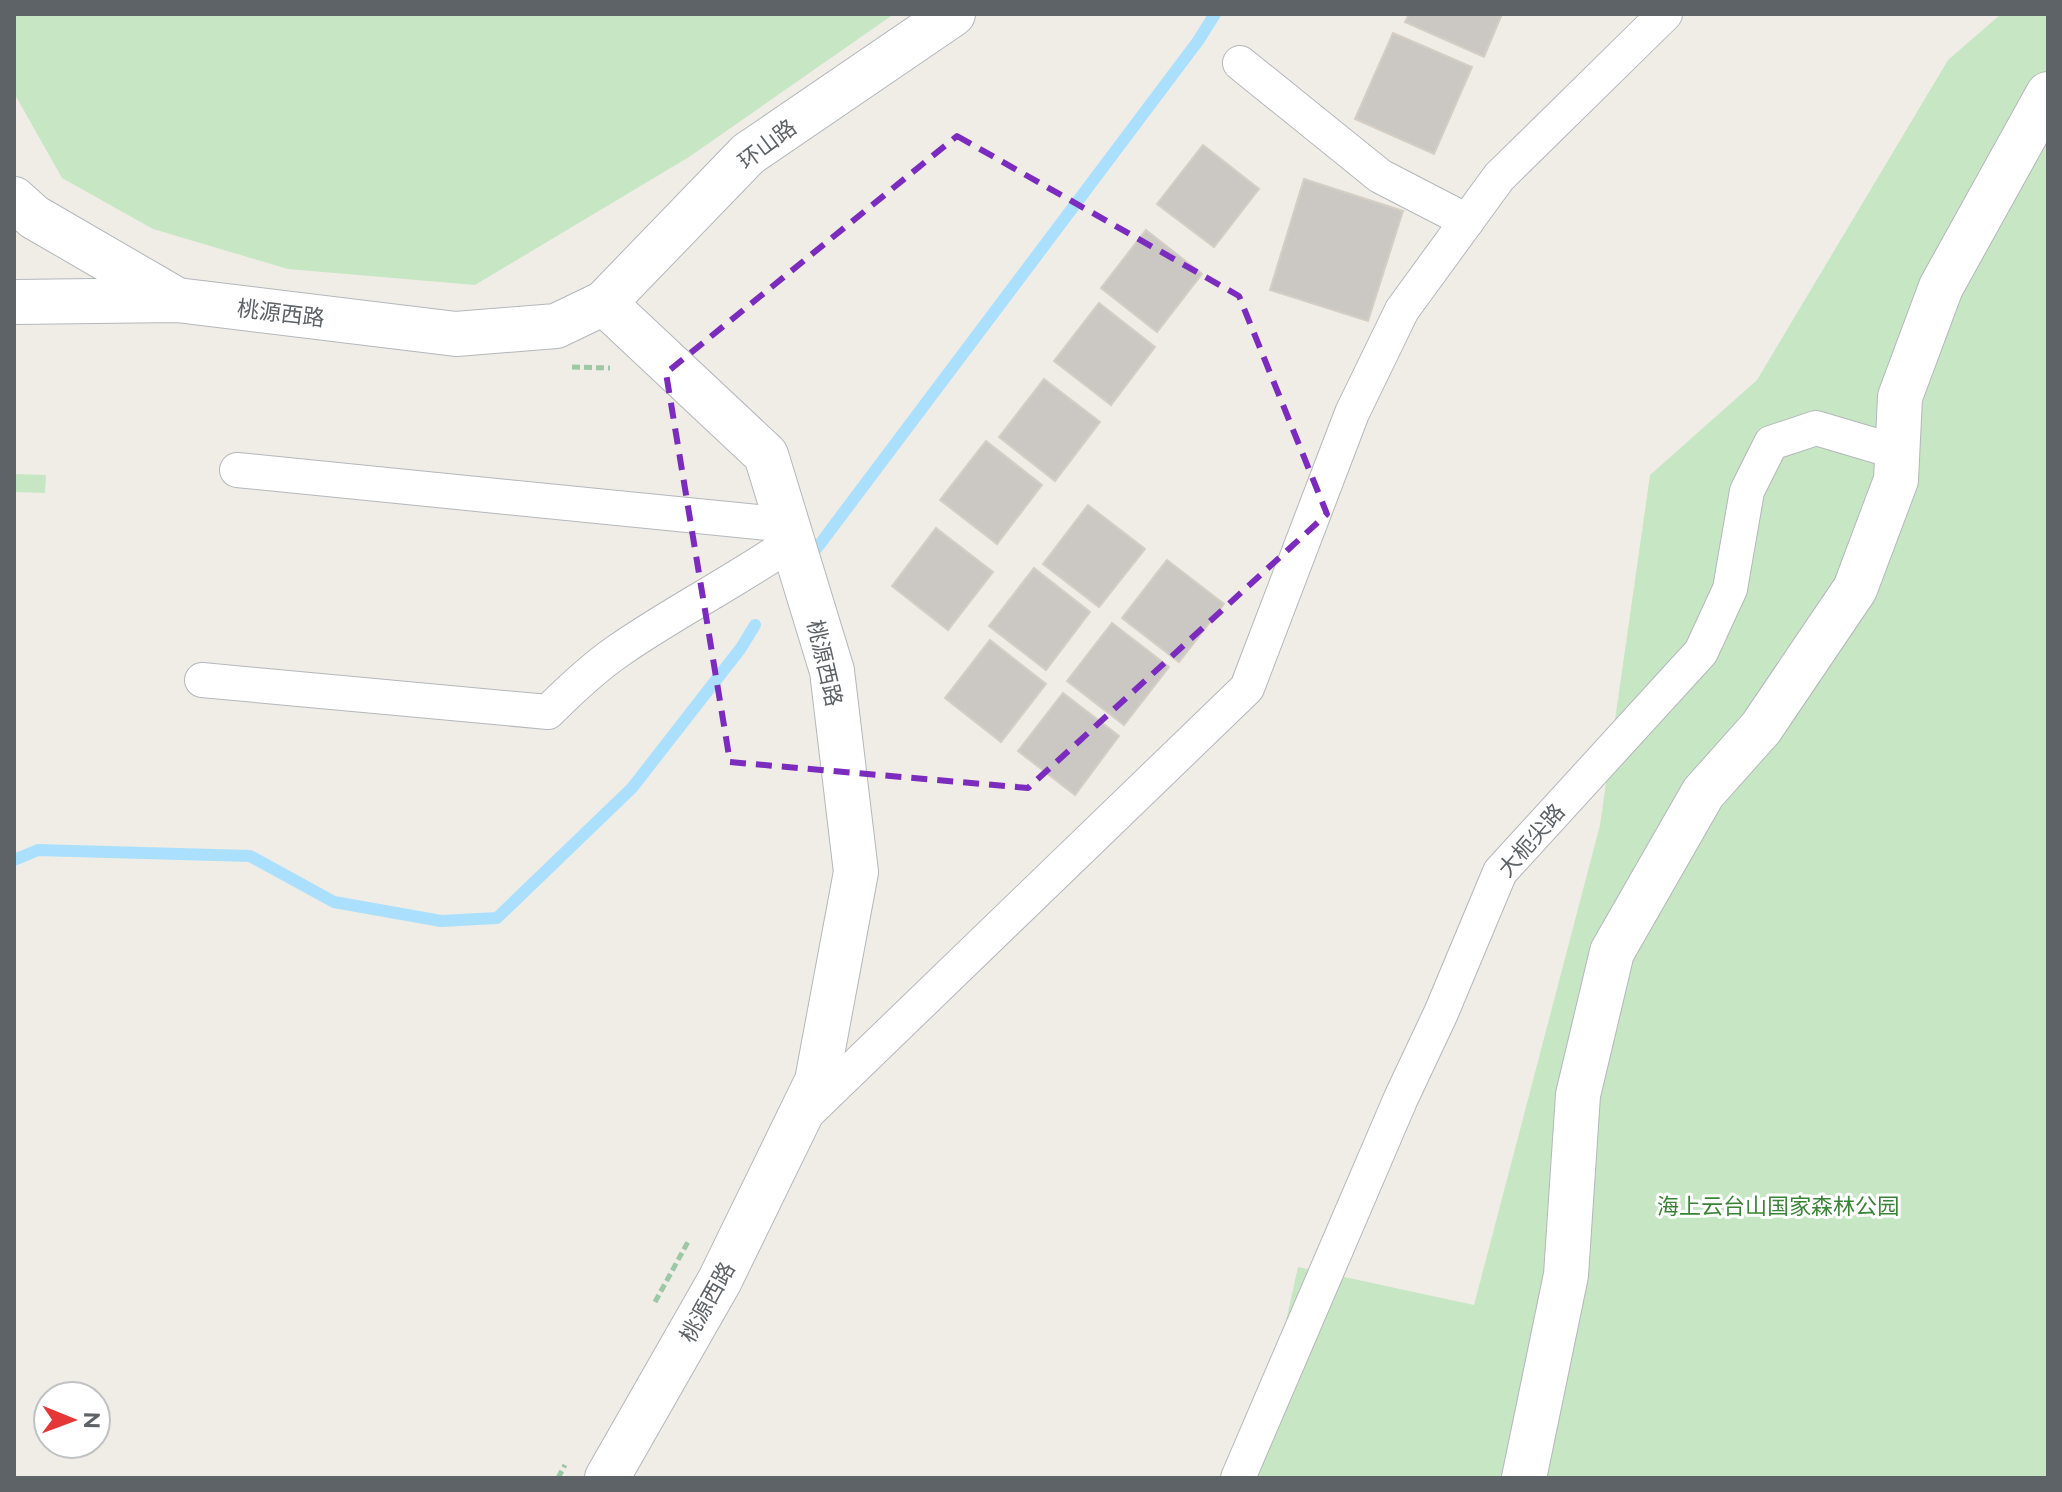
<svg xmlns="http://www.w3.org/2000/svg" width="2062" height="1492" viewBox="0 0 2062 1492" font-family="Raleway,'Noto Sans SC',sans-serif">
  <rect width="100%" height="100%" fill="#f0ede7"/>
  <g fill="#c7e6c4">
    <polygon points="14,14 894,14 689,157 475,285 288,269 153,229 62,178 14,93"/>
    <polygon points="2001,14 2048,14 2048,1478 1251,1478 1298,1267 1474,1305 1600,825 1650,475 1757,380 1948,60"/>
    <polygon points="14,474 46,475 45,493 14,492"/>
  </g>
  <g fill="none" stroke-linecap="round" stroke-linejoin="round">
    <g stroke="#aae0fd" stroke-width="12">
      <polyline points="817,548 1198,41 1215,14"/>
      <polyline points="14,860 38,850 250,856 334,902 441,921 497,918 632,788 741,648 755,625"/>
    </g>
  </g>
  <g fill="#cbc8c3" stroke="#d5cec5" stroke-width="2">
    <polygon points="1409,14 1502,14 1484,57 1405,22"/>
    <polygon points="1393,33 1472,67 1434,154 1355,119"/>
    <polygon points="1203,145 1259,189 1214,247 1157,204"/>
    <polygon points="1304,179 1403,211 1368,321 1270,290"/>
    <polygon points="1146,230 1202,274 1157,332 1101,288"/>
    <polygon points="1099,303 1155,347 1111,405 1054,361"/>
    <polygon points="1044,379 1100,422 1055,481 999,437"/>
    <polygon points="986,441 1042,485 997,544 940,500"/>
    <polygon points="1088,505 1145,549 1099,607 1043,564"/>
    <polygon points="936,528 993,572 948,630 892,586"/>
    <polygon points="1167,560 1224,604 1179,662 1122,618"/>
    <polygon points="1034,568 1090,612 1046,670 989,626"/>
    <polygon points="1112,623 1169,667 1124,725 1067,681"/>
    <polygon points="990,640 1046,684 1001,742 945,698"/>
    <polygon points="1063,693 1119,736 1075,795 1018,751"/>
  </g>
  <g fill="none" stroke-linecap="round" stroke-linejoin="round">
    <g stroke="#b4b7bb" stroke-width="36">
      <g id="street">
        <polyline points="1240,63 1380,176 1467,221"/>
        <polyline points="237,470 787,525"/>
        <path d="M202,680L548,712C570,690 592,669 618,651C674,612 736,581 792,542"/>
        <polyline points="805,1115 1247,688 1352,413 1402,310 1499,177 1665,14"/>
        <polyline points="1238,1478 1401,1098 1441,1013 1500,872 1701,652 1730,589 1747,491 1771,443 1816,428 1897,452"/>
      </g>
    </g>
    <g stroke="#b3b7bb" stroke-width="46">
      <g id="secondary">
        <polyline points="14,199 34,217 177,300"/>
        <polyline points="14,302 177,300 456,334 556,326 604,303 748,154 953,14"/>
        <polyline points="604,303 766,455 832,671 856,872 817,1081 720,1280 607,1478"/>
        <polyline points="1524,1478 1566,1275 1578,1095 1612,952 1703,793 1761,728 1855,589 1896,480 1900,397 1941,287 2048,94"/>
      </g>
    </g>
    <g stroke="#9dc8a6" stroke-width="5" stroke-dasharray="8 4" stroke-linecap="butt">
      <polyline points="572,367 610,368"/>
      <polyline points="655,1302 689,1240"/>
      <polyline points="558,1478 565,1465"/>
    </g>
    <use href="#street" stroke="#fff" stroke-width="34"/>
    <use href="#secondary" stroke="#fff" stroke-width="44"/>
  </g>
  <path fill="none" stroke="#7b2cbf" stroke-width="6" stroke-dasharray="16 10" stroke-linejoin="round" d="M957,136L1239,296L1327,514L1028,788L730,762L666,373Z"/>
  <g text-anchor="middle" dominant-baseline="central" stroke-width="6" stroke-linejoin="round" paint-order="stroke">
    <g font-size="22" fill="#5e6367" stroke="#fff">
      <text transform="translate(767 144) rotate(-37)">环山路</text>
      <text transform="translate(281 313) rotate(7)">桃源西路</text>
      <text transform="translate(825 663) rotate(77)">桃源西路</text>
      <text transform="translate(1531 840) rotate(-49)">大枙尖路</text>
      <text transform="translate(707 1302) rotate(-61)">桃源西路</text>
    </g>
    <g font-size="22" fill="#3a8437" stroke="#fff">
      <text x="1778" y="1206">海上云台山国家森林公园</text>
    </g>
  </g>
  <rect width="2062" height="1492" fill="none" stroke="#5e6367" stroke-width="32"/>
  <g transform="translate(72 1420) rotate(91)"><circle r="38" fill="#ffffff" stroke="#bfc1c2" stroke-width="2"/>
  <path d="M0-6L14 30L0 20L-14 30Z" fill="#e63738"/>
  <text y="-12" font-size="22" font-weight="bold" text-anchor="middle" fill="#5e6367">N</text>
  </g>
</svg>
